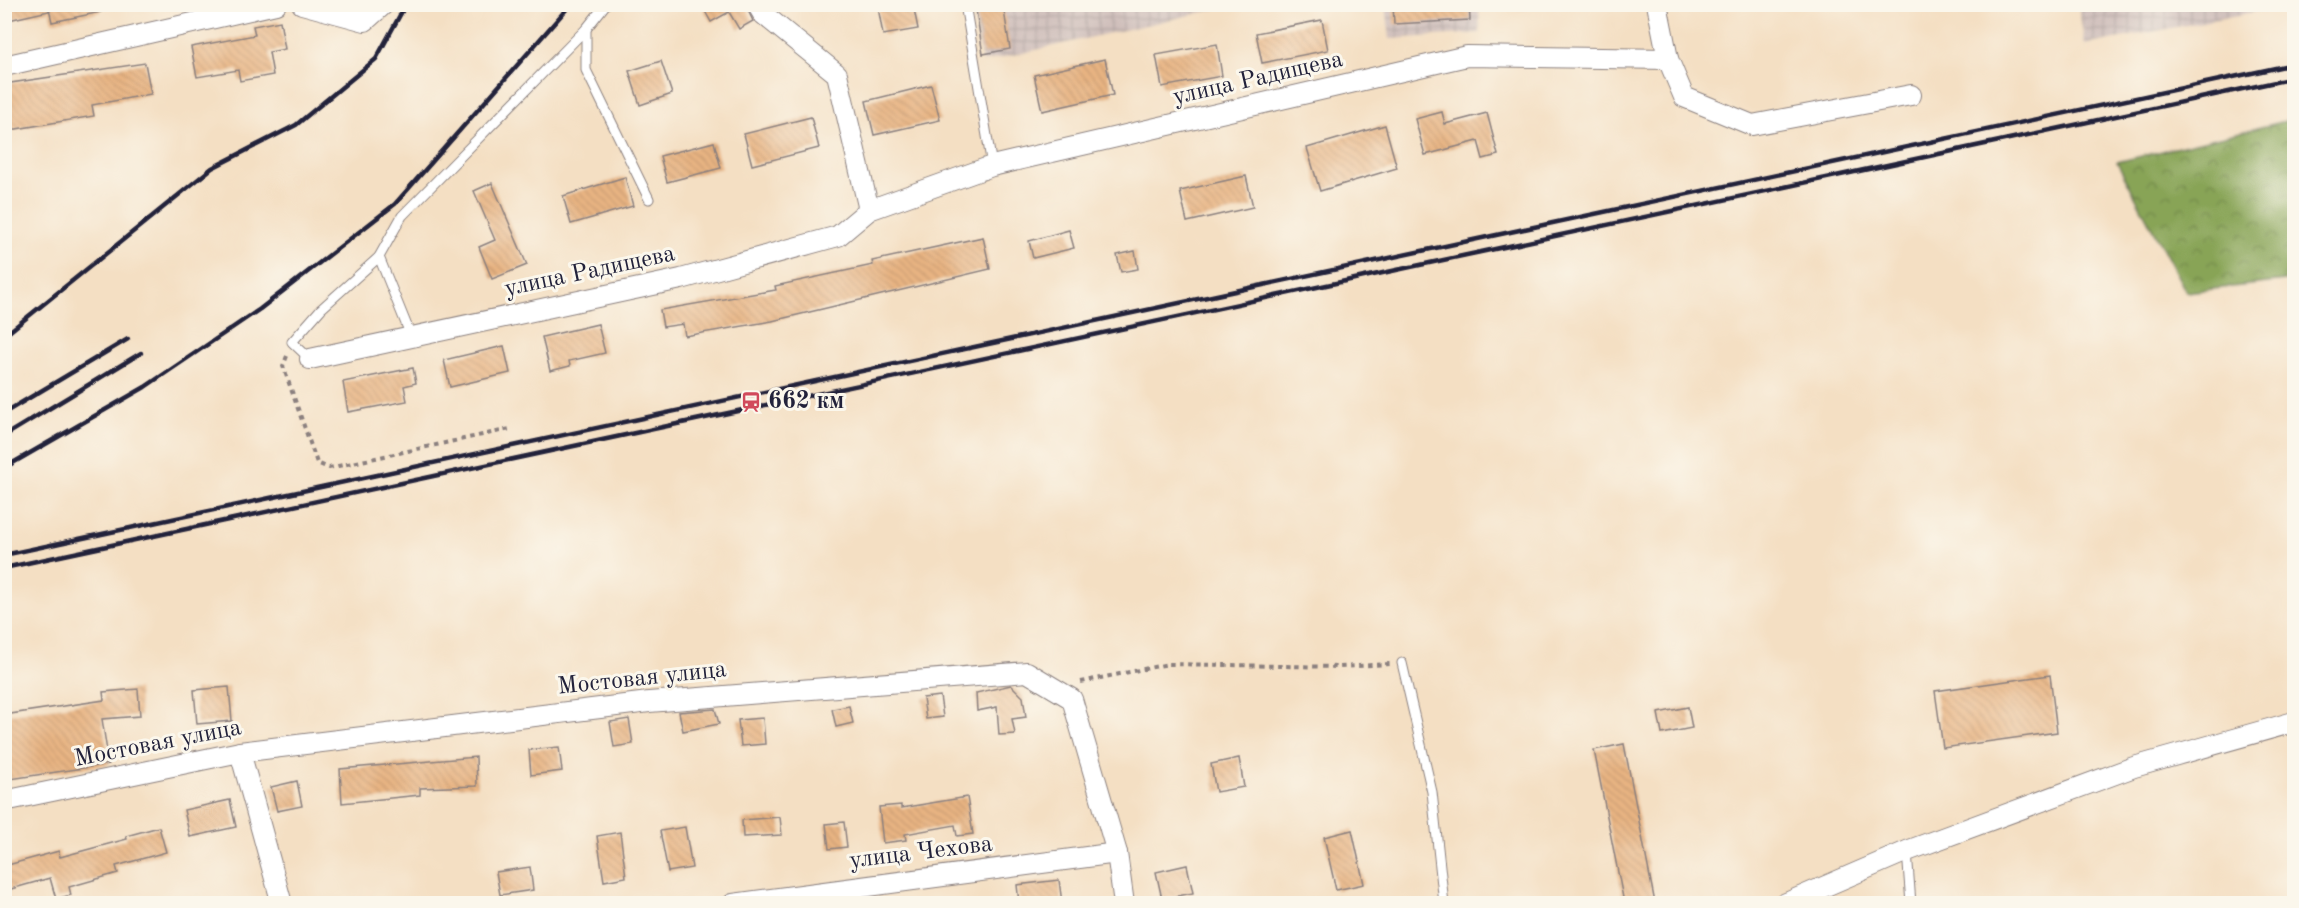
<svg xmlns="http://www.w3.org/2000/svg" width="2299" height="908" viewBox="0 0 2299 908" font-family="'Old Standard TT',serif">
  <defs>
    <pattern id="industrial-grid" width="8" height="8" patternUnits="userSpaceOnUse" patternTransform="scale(1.5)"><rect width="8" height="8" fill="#d0c0bc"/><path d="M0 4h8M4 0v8" fill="none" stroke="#b2a5a2"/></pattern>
    <pattern id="forest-crowns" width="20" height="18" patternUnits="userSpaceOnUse" patternTransform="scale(1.5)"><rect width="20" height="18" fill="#88a456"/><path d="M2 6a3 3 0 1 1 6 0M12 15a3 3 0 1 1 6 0" fill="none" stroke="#6f8548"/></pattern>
    <pattern id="building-back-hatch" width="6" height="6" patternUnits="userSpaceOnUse" patternTransform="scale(1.5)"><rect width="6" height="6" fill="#e8b482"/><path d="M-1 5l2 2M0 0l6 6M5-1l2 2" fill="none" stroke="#c79a71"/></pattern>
  </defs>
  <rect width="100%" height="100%" fill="#fbf7ec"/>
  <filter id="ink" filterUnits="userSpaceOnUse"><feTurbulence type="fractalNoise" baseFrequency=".0167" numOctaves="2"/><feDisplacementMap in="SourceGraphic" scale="12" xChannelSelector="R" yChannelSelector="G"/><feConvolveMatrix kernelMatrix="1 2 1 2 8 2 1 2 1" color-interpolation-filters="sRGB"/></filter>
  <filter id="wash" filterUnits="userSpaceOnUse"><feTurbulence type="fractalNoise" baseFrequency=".008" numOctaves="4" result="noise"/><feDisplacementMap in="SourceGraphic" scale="24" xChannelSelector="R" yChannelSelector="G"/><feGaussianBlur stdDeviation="1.35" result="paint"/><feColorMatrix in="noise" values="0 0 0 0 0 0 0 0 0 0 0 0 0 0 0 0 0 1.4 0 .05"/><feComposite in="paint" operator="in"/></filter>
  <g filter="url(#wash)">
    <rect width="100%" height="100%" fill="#f4dfc3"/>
    <g fill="url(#industrial-grid)">
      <polygon points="1528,4 1528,9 1479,8 1480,33 1390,39 1386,5"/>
      <polygon points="2294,4 2085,45 2078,5 2078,4"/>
      <polygon points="973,5 1234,5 982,62"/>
    </g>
    <polygon fill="url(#forest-crowns)" stroke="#556348" stroke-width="1.5" points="2294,119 2294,280 2186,292 2117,162"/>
    <g id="blocks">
      <g fill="url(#building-back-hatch)">
        <polygon points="4,4 100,4 101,12 52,22 49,8 49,11 4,21"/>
        <polygon points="701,4 745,4 753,21 739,29 729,12 711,22"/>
        <polygon points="893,4 913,4 918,29 883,35 878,7"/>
        <polygon points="975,4 1003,4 1010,49 983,54"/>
        <polygon points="1393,4 1469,4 1470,20 1394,24"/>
        <polygon points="1322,20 1328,50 1262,63 1256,33"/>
        <polygon points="280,21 285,49 269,52 273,75 240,81 238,70 197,77 191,47 255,35 253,26"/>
        <polygon points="1217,44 1222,76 1162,87 1156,55"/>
        <polygon points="1105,59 1113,95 1042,111 1034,75"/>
        <polygon points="661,61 672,94 640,105 629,71"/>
        <polygon points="145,63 151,94 92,105 94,116 4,131 4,84"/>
        <polygon points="931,85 940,120 874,135 866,101"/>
        <polygon points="1442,112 1445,124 1487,113 1498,155 1483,159 1478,141 1425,155 1415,119"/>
        <polygon points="811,117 819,148 752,165 744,134"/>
        <polygon points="1385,125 1397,168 1320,191 1307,148"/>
        <polygon points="714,142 721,168 667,182 660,156"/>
        <polygon points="1246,176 1253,207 1187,222 1180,191"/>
        <polygon points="625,177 633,206 571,224 563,196"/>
        <polygon points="492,183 527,265 492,279 479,247 495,240 474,191"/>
        <polygon points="1069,230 1074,248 1033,258 1029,241"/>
        <polygon points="983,237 990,269 772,321 685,336 683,324 663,327 660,310 776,290 775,286 873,265 872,261"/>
        <polygon points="1135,251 1138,269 1121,272 1117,255"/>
        <polygon points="598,324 605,353 569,361 570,366 550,371 542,337"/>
        <polygon points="504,346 510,373 450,387 444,360"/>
        <polygon points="413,368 416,383 404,386 407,401 348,412 343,382"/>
        <polygon points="2050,675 2057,732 1943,748 1935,691"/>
        <polygon points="1011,685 1023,697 1026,717 1012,719 1015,734 999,735 997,707 977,711 976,693"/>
        <polygon points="229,687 232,721 197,724 194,690"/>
        <polygon points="138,689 140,716 102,719 109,764 4,780 4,715 104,700 103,692"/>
        <polygon points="940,696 943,717 926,719 923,698"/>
        <polygon points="849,706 853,723 836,727 832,709"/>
        <polygon points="1688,707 1692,728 1662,734 1658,713"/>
        <polygon points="715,709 719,724 683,731 679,712"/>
        <polygon points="763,718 765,744 741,746 738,720"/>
        <polygon points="629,719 633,744 614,747 610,722"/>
        <polygon points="1624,744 1655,903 1624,903 1594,750"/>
        <polygon points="559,747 562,771 531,775 529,750"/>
        <polygon points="476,757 477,786 420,788 420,795 342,803 340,769"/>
        <polygon points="1239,758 1244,787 1216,792 1211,764"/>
        <polygon points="297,781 302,806 277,811 271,787"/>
        <polygon points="967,797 973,834 957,836 955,825 905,834 906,840 883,843 879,807 901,805 901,808"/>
        <polygon points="230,800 236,827 190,837 184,810"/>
        <polygon points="780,817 782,835 743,837 742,820"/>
        <polygon points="844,822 847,847 829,849 826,824"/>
        <polygon points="159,827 166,852 116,866 118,873 69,887 71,895 56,899 50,878 4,891 4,866 59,851 60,857 127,839 126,836"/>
        <polygon points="685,827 692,868 668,872 660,831"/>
        <polygon points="1352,830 1364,884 1336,890 1324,837"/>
        <polygon points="620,832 626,877 604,881 597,836"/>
        <polygon points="1187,865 1193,893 1162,899 1156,872"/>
        <polygon points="530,867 533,890 500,895 496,872"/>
        <polygon points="1059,880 1062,903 1019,903 1017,885"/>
      </g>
    </g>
  </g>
  <g filter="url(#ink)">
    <use href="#blocks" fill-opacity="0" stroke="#8b807f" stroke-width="1.5"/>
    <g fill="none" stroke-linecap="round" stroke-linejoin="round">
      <g stroke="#8b807f" stroke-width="11">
        <g id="lane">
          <polyline points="965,4 992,166"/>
          <polyline points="586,29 586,70 649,199"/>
          <polyline points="379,257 411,336"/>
          <polyline points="310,359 292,342 321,309 379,257 402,216 586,29 606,4"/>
          <polyline points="1402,663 1432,792 1444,904"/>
          <polyline points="1907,851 1911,904"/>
        </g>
      </g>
      <g stroke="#8b807f" stroke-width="22">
        <g id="street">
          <polyline points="302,4 365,21 384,4"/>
          <polyline points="757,4 763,14 837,74 869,210 992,166 1467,56 1668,59"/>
          <polyline points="1657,4 1668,59 1684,97 1752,125 1911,95"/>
          <polyline points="4,66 276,4"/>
          <polyline points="310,359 681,279 838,236 869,210"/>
          <polyline points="240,752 282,904"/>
          <polyline points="4,801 240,752 649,702 1027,672 1072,699 1117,853 1124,904"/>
          <polyline points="733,904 1117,853"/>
          <polyline points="1784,904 1907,851 2134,767 2294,722"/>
        </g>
      </g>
      <g stroke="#8b807f" stroke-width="4" stroke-dasharray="4.5 4.5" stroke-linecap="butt">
        <polyline points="287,356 283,366 317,463 329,468 510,429"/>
        <polyline points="1081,682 1168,664 1340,667 1390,664"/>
      </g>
      <use href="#lane" stroke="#fff" stroke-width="9"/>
      <use href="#street" stroke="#fff" stroke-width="20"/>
      <g stroke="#22223b" stroke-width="4.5">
        <polyline points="4,336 212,168 296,125 376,59 406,4"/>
        <polyline points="4,413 128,339"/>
        <polyline points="4,436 141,353"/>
        <polyline points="4,468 145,387 260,309 395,204 571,4"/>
        <polyline points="4,555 2294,64"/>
        <polyline points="4,568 2294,78"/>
      </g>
    </g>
  </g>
  <defs>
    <g id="station-bare" transform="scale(1.62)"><path d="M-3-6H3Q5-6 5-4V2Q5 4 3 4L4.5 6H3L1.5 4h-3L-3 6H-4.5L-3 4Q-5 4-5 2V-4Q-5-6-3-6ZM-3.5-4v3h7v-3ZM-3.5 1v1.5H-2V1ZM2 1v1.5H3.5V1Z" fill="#d1495b" stroke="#fbf7ec" stroke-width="2.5" paint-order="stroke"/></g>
  </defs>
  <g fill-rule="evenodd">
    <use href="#station-bare" x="751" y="402"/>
  </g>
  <g text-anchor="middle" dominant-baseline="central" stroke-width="6" stroke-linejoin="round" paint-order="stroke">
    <g font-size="24" fill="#22223b" stroke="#fbf7ec">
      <text transform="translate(1258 79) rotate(-13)">улица Радищева</text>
      <text transform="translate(590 272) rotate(-12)">улица Радищева</text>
      <text transform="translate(642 679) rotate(-6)">Мостовая улица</text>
      <text transform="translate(158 744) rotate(-11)">Мостовая улица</text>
      <text transform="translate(921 853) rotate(-7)">улица Чехова</text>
    </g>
    <g font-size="24" font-weight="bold" fill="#22223b" stroke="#fbf7ec" text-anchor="start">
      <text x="768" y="402">662 км</text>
    </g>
  </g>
  <rect width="2299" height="908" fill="none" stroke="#fbf7ec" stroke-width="24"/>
</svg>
